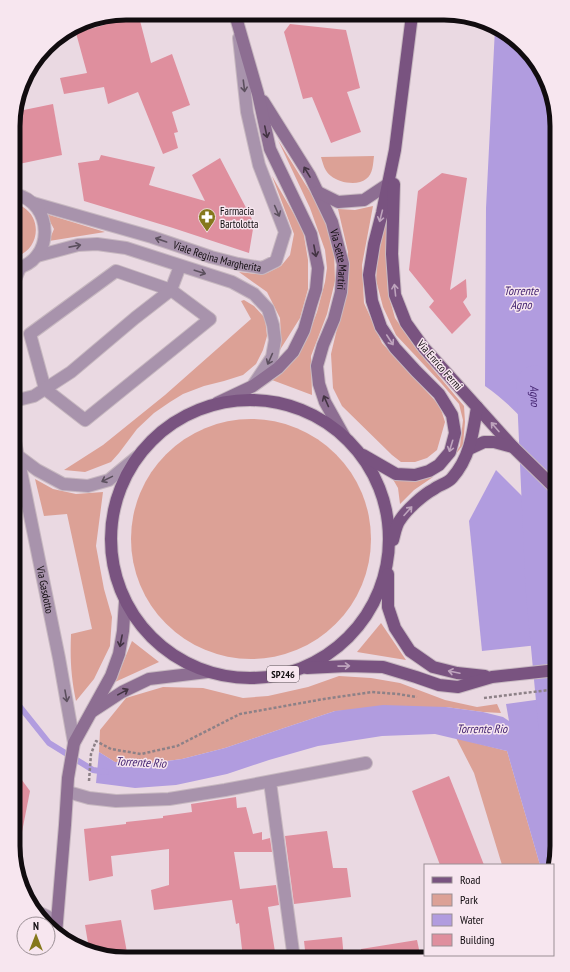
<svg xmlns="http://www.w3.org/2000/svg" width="570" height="972" viewBox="0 0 570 972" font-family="'PT Sans Narrow',sans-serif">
  <rect width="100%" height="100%" fill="#ead9e2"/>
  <g fill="#dca196">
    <polygon points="278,140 320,208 329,229 334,251 335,281 327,314 311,356 312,395 272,380 306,341 317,312 325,282 327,268 325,250 310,208"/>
    <path d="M374,156C373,164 373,174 366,179C358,186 339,183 331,176C325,172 323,164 321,157Z"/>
    <polygon points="272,176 303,230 308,260 308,289 300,318 278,353 281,336 280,318 267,292 239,272 256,274 267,273 281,266 290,255 294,234"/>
    <polygon points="391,189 390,217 386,255 388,293 395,318 417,350 464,406 465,422 463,445 446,467 460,446 463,420 459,404 441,383 396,335 383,307 376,280 379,240"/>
    <path d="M14,203C17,204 20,205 23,207C44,220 38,252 14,257Z"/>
    <polygon points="373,206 362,265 364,303 382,343 440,406 445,422 437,450 427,458 415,462 401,462 392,455 342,406 333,388 331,354 346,291 348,252 338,209 355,210"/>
    <polygon points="46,214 105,232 49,241 54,229"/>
    <polygon points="244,300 254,306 265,318 267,336 263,350 256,364 243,375 224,381 204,386 183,394 170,402 154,413 137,429 119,453 111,462 85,472 64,470 103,445 165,395 251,319 241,301"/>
    <circle cx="251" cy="539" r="120"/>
    <polygon points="391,476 407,480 433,477 414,490 400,504 398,488"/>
    <path d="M35,479L53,489L76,494L103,492L96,546L104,589L112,617L110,646L94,679L76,701C71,677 70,659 71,634L92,629L67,514L44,516Z"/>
    <polygon points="381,623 406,660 357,652"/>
    <polygon points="132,641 159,662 115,682"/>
    <polygon points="339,676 371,678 400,683 445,700 477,707 497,704 501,713 483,712 446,707 335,711 278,730 225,748 182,759 145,764 115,762 99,752 100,730 126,698 163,687 203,688 243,698 268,696 308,687"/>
    <polygon points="456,738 507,751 540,865 502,865 474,773"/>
  </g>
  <g fill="#b19cdf">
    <path d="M495,28L513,36L548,83L557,126V457C534,432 513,405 485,386L486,208Z"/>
    <polygon points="496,470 557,531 557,643 482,651 469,521"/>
    <polygon points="557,697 557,854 552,865 540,865 507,751 435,734 382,736 318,746 269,760 227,774 176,785 135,788 96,783 99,752 115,762 145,764 182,759 225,748 278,730 335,711 383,705 446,707 483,712 503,717 509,721 506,704"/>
  </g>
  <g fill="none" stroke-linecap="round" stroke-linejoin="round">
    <polyline stroke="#b19cdf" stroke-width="6" points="13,698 49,743 93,770 106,772"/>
    <path stroke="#b19cdf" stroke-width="37" id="s1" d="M535,384L544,588L557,727"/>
  </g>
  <g fill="#df8f9e">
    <polygon points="126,13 138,13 151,63 172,54 190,105 172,112 178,132 174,133 178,148 163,154 138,92 108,104 104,87 64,94 60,78 87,73 76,33 104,25 102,18"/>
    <polygon points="290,24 346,30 360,88 347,92 361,132 331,143 312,97 303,99 284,32"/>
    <polygon points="53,104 62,155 14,165 14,112"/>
    <polygon points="101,155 155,167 149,185 205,201 192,175 220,158 254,223 249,253 173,228 84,201 78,163 99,160"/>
    <polygon points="442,173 467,178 450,290 466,279 467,297 463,302 471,315 452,334 429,307 434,301 409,270 418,191"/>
    <polygon points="13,768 30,791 21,837 13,837"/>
    <polygon points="449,776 459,801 484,865 440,865 412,791"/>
    <polygon points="236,797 237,808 246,807 253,834 262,832 262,840 270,838 272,852 234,852 240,889 276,885 279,905 268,907 275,952 269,951 270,958 243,958 239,923 236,924 232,900 154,910 151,890 169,885 169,849 111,856 113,876 89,881 84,829 126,824 126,822 163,818 163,816 192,812 191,804"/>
    <polygon points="327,831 333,868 347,868 351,897 294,904 285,836"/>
    <polygon points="121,920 128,958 111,958 89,949 85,925"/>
    <polygon points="342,937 344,959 306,959 304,941"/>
    <polygon points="417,940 421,959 362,959 361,949"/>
  </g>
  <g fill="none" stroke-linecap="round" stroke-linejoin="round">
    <g stroke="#c7b8c0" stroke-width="14">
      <g id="lane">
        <polygon points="116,271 171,290 210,319 85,420 45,389 30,334"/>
        <polyline points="14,401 34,396 71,372 135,318 171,290 180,266"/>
      </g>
    </g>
    <g stroke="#c7b8c0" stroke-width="14">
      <g id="street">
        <path id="s2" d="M33,203L152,237L211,257L238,264L262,268L276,261L285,232L259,165L247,112L239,38"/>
        <polyline points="37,256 78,245 97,244 126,248 232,282 254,294 268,309 273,325 275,340 272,357 254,384"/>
        <path d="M14,269C55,262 55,202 14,194"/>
        <polyline points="14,282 20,268"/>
        <path id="s3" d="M14,437L59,658L74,743"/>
        <polyline points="17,455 37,470 63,484 88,486 109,480 138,456"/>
        <polyline points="270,782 294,959"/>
        <polyline points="68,792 89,798 116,801 169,799 225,790 366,763"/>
        <polyline points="40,913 57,921"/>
      </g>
    </g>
    <g stroke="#c7b8c0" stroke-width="14">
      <g id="secondary">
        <path id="s4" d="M263,101L310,176L332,222L343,264L341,292L334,319L323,345L317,366L319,384L325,402L344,436"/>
        <polyline points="318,192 338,202 364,200 388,184"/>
        <polyline points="217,403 253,386 278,368 293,352 304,330 311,305 316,289 318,268 311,234 270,149 258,94 235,14"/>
        <polyline points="93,711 122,692 149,679 207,672"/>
        <polyline points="56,934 65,825 68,778 74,743 111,676 119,654 123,631 125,602"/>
      </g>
    </g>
    <g stroke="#c7b8c0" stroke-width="14">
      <g id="primary">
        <circle cx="250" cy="539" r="139"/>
        <polyline points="477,407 513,447 557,490"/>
        <polyline points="469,449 484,442 494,442 513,447"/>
        <polyline points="363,455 396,474 415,475 429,471 439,465 450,452 455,433 452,415 439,394 416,371 395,348 381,327 372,301 369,275 374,244 382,213 395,150 412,15"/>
        <path d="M393,540C395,533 396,525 400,520C407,509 423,495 434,489C439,485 448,483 452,478C470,458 473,433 477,407L424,348L406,323L395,295L392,254L394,184"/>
        <polyline points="388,574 388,607 395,628 410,651 433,667 457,673 485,676"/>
        <polyline points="307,668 347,666 383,667 416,677 439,685 458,687 492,677 557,670"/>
      </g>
    </g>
    <g stroke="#8d8187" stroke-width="2.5" stroke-dasharray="3 2" stroke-linecap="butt">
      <polyline points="484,698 557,689"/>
      <polyline points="89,781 91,754 96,741 111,749 141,754 177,746 240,714 324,699 372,692 398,694 417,697"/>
    </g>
    <use href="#lane" stroke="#a893ac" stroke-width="12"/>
    <use href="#street" stroke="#a893ac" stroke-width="12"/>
    <use href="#secondary" stroke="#8d6e92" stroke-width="12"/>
    <use href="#primary" stroke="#795380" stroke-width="12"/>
  </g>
  <defs><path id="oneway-shaft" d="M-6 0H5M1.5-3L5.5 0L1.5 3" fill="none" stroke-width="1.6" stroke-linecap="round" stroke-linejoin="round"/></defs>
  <g stroke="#5c505e">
    <use href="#oneway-shaft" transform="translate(244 86) rotate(83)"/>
    <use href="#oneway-shaft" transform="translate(277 211) rotate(66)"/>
    <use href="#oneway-shaft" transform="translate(161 240) rotate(-161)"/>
    <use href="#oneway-shaft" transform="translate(75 246) rotate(-11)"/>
    <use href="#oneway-shaft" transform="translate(200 272) rotate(18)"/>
    <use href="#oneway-shaft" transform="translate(270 359) rotate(114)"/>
    <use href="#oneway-shaft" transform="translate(107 479) rotate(154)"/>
    <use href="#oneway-shaft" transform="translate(66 696) rotate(80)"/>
  </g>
  <g stroke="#433343">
    <use href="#oneway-shaft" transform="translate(266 132) rotate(78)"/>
    <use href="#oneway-shaft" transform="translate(307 172) rotate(-121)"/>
    <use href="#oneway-shaft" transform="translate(315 251) rotate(79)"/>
    <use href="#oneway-shaft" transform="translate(326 401) rotate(-114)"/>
    <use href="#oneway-shaft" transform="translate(121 641) rotate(101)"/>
    <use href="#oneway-shaft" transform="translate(123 692) rotate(-29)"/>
  </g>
  <g stroke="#bea4bd">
    <use href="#oneway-shaft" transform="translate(381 216) rotate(104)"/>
    <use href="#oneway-shaft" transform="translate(395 290) rotate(-96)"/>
    <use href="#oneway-shaft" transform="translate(390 340) rotate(57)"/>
    <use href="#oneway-shaft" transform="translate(495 427) rotate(-131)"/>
    <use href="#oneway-shaft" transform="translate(451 446) rotate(107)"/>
    <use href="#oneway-shaft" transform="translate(408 511) rotate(-48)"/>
    <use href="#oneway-shaft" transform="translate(344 666) rotate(-1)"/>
    <use href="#oneway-shaft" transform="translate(454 672) rotate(-168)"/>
  </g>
  <defs>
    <g id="pharmacy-pin" transform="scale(0.9)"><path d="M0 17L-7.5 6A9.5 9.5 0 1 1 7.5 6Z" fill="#85781c" stroke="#f7e6ef"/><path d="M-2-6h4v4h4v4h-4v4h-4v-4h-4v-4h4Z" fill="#fff"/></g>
  </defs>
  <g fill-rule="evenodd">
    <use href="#pharmacy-pin" x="207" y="217"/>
  </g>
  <g text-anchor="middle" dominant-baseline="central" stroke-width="3" stroke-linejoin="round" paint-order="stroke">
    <rect fill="#f7e6ef" stroke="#564d52" stroke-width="1" x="267" y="666" width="32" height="16" rx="3"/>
    <g font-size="10" font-weight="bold" fill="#110c0f">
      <text x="283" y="674">SP246</text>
    </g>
    <g font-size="11" fill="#110c0f" stroke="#f7e6ef" text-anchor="start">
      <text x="220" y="211">Farmacia<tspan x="220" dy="13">Bartolotta</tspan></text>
    </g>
    <g font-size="11" fill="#110c0f" stroke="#f7e6ef">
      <text stroke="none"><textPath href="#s2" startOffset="192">Viale Regina Margherita</textPath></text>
      <text stroke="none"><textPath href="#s4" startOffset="178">Via Sette Martiri</textPath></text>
      <text transform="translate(440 365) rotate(49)">Via Enrico Fermi</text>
      <text stroke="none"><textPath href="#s3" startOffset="156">Via Gasdotto</textPath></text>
    </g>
    <g font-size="12" font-style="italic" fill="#442471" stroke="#f7e6ef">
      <text x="521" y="290">Torrente<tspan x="521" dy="14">Agno</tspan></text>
      <text stroke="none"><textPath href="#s1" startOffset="12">Agno</textPath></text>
      <text x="482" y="728">Torrente Rio</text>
      <text transform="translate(141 762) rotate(3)">Torrente Rio</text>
    </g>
  </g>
  <path d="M0 0H570V972H0ZM126 20H444A106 106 0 0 1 550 126V846A106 106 0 0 1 444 952H126A106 106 0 0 1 20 846V126A106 106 0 0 1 126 20Z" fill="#f7e6ef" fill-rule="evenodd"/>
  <path fill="none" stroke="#110c0f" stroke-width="5" d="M126 20H444A106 106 0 0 1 550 126V846A106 106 0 0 1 444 952H126A106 106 0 0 1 20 846V126A106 106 0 0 1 126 20Z"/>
  <rect x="424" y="864" width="130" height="92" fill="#f7e6ef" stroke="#9b8f95"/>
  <rect x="432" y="877" width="20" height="6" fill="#795380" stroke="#9b8f95"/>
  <text x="460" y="884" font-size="12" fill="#110c0f">Road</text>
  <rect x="432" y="894" width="20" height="12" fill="#dca196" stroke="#9b8f95"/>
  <text x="460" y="904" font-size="12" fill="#110c0f">Park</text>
  <rect x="432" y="914" width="20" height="12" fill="#b19cdf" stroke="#9b8f95"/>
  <text x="460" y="924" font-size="12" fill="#110c0f">Water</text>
  <rect x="432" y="934" width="20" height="12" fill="#df8f9e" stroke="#9b8f95"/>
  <text x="460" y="944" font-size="12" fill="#110c0f">Building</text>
  <g transform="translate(36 936)"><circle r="19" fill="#f7e6ef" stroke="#9b8f95"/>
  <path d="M0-3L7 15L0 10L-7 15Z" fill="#85781c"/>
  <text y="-6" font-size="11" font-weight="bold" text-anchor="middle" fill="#110c0f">N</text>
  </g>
</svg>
